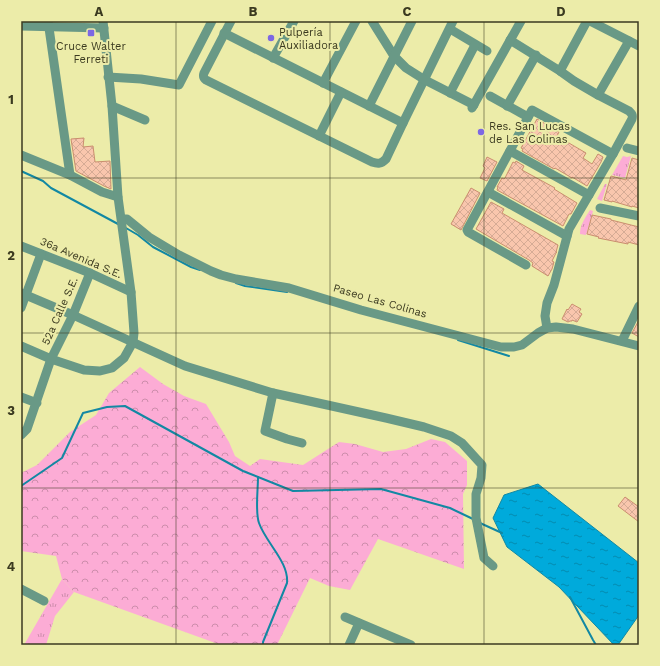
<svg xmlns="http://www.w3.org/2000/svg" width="660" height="666" viewBox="0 0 660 666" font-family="'Work Sans',sans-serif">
  <defs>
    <pattern id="grass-tufts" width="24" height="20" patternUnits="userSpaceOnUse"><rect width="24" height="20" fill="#fcacd5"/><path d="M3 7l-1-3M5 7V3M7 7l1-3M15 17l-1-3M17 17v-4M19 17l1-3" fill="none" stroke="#cd8dac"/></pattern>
    <pattern id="forest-crowns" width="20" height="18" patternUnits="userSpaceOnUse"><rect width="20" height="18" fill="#fcacd5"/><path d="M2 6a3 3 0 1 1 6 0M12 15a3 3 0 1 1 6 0" fill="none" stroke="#cd8dac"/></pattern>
    <pattern id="water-ripples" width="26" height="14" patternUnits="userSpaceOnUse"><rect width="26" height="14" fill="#00aadb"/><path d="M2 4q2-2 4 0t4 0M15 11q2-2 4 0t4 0" fill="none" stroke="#048bb1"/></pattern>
    <pattern id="building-cross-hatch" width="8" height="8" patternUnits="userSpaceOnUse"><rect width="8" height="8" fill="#f9c6ad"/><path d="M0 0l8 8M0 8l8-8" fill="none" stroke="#d6ab95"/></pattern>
  </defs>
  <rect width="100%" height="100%" fill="#ececa9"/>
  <g fill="url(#grass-tufts)">
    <polygon points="623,156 627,157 631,156 625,178 612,175"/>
    <polygon points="605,184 607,184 602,201 597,199"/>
    <path d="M590,210L593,211L586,235L580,234C580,225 585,218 590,210Z"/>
    <polygon points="62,579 74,592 55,616 46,645 24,645"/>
  </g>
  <polygon fill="url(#forest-crowns)" points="140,367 163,384 184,396 206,404 229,442 235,456 250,466 260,459 303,465 339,442 355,444 383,452 406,449 431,439 445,442 467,461 467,485 463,494 464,569 378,539 350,590 329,586 310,578 277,645 221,645 74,592 62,579 56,556 21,551 21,473 37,465 70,432 96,415 109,393"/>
  <polygon fill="url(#water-ripples)" stroke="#1288a3" points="538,484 639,563 639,615 618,645 614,645 559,587 507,547 493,518 504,495"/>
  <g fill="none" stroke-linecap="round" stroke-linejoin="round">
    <g stroke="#1288a3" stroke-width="2">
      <polyline points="21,171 43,181 51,188 118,224"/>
      <polyline points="126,228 138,235 153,247 191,267 200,270"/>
      <polyline points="236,283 245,286 287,292"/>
      <polyline points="458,340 509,356"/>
      <path d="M258,477C258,490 255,512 259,523C266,543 289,562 287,583L263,642V645"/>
      <polyline points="21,486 62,458 83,413 107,407 125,406 243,471 293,491 381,489 450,508 473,519"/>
      <polyline points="480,523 502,533"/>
      <polyline points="570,597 593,640 596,645"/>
    </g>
  </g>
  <g fill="url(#building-cross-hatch)" stroke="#ca8e6f">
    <polygon points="537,119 559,132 557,136 586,153 583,158 592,164 598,154 603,157 601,162 587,186 572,177 572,178 555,168 554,169 522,151 523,149 521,148"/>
    <polygon points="84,138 83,147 93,146 95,162 110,161 111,189 104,186 76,171 71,139"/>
    <polygon points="487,157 497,162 487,181 480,178 485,168 483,166"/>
    <polygon points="632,158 639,160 639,208 632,206 632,207 612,201 612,202 604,200 611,176 626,180"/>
    <polygon points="516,161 524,166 522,170 555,188 554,189 577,203 571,214 569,214 563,226 497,190 498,187 497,187 502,178 504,179 505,178 513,162 515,163"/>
    <polygon points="471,188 480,193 461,230 451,224"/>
    <polygon points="491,202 504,209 502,213 558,245 556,252 557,252 556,253 552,261 554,262 552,269 548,276 532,266 533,263 529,260 476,229"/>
    <polygon points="592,215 611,219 611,220 639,227 639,245 628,242 628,244 598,238 599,237 587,234"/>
    <polygon points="572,304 581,309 579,312 582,314 577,322 572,320 572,321 570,321 568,322 562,319 567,309 568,310"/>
    <polygon points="639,320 639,337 632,333"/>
    <polygon points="625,497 639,507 639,522 618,506"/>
  </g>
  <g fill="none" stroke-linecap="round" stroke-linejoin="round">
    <g stroke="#699986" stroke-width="9">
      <polyline points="48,21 70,175"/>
      <path d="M231,21L204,73C203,76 203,78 206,80L372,162C378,164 381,164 386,159L403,123L453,21"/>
      <polyline points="372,21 394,56 406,68 425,80 474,105"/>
      <polyline points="590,21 639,46"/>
      <polyline points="21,26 104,28"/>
      <polyline points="450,29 487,51"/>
      <polyline points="224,33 403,123"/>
      <path d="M510,40L560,71L574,81L598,95L629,111C632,114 633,115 632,119L613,154L569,229L554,285L547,303L545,316L547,328"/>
      <polyline points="273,58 294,21"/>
      <polyline points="560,71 587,21"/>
      <polyline points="108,77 141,79 179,85 212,21"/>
      <polyline points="323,83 356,21"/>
      <polyline points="450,93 475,45"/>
      <polyline points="598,95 629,41"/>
      <polyline points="490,96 528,117"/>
      <polyline points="112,106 145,120"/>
      <polyline points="369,106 412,21"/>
      <polyline points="507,106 536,55"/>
      <polyline points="472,108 521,21"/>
      <polyline points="319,136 341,92"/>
      <polyline points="627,148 639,151"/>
      <polyline points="510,151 589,195"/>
      <polyline points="21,155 70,175 102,192 118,197"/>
      <polyline points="488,192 567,236"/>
      <polyline points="600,208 639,216"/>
      <polyline points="122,219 127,219 149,237 179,255 211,271 221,275 236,279 289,288 361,310 501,347 514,347 522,345 538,333 547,328 556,327 573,329 639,346"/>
      <polyline points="21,246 90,273 131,292"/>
      <polyline points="526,265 468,232 467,230 532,110 613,154"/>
      <polyline points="21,293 73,315 185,366 273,393 386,418 424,427 451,436 462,443 482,465 481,478 476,494 476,518 484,558 493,566"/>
      <polyline points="21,308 41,254"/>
      <polyline points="622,341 639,306"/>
      <polyline points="21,346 51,359 84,370 100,371 112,368 124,358 133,342 134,333 131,292 118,197 112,106 103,21"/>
      <polyline points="273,393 265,431 287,439 302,443"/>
      <polyline points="21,397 37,403"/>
      <polyline points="21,435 27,429 51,359 73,315 90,273"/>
      <polyline points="21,589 44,601"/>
      <polyline points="345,617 411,645"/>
      <polyline points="349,645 359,623"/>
    </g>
  </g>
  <path fill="none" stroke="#3b3a20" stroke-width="1" stroke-opacity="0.55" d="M176,21V645M330,21V645M484,21V645M21,178H639M21,333H639M21,488H639"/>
  <g fill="#7d68e3" stroke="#ececa9" stroke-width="1.5">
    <rect x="87" y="29" width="8" height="8" rx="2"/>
    <circle cx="271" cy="38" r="4"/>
    <circle cx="481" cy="132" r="4"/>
  </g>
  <g text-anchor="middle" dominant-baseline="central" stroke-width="4" stroke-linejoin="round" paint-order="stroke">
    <g font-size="11" fill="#3b3a20" stroke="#ececa9" text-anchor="start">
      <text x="279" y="32">Pulpería<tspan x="279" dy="13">Auxiliadora</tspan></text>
      <text x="91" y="46" text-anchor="middle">Cruce Walter<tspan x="91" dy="13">Ferreti</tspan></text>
      <text x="489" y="126">Res. San Lucas<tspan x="489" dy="13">de Las Colinas</tspan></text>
    </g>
    <g font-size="11" fill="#3b3a20" stroke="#ececa9">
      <text transform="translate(81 258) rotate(23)">36a Avenida S.E.</text>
      <text transform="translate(380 301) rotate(16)">Paseo Las Colinas</text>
      <text transform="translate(60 311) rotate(-66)">52a Calle S.E.</text>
    </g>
  </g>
  <rect width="660" height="666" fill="none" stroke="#ececa9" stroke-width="44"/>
  <rect x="22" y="22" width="616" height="622" fill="none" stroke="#3b3a20" stroke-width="1.5"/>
  <g font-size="13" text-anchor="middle" font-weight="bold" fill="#3b3a20">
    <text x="99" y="16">A</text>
    <text x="253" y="16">B</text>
    <text x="407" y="16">C</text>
    <text x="561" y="16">D</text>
    <text x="11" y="104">1</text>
    <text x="11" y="260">2</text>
    <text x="11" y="415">3</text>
    <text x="11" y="571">4</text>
  </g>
</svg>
